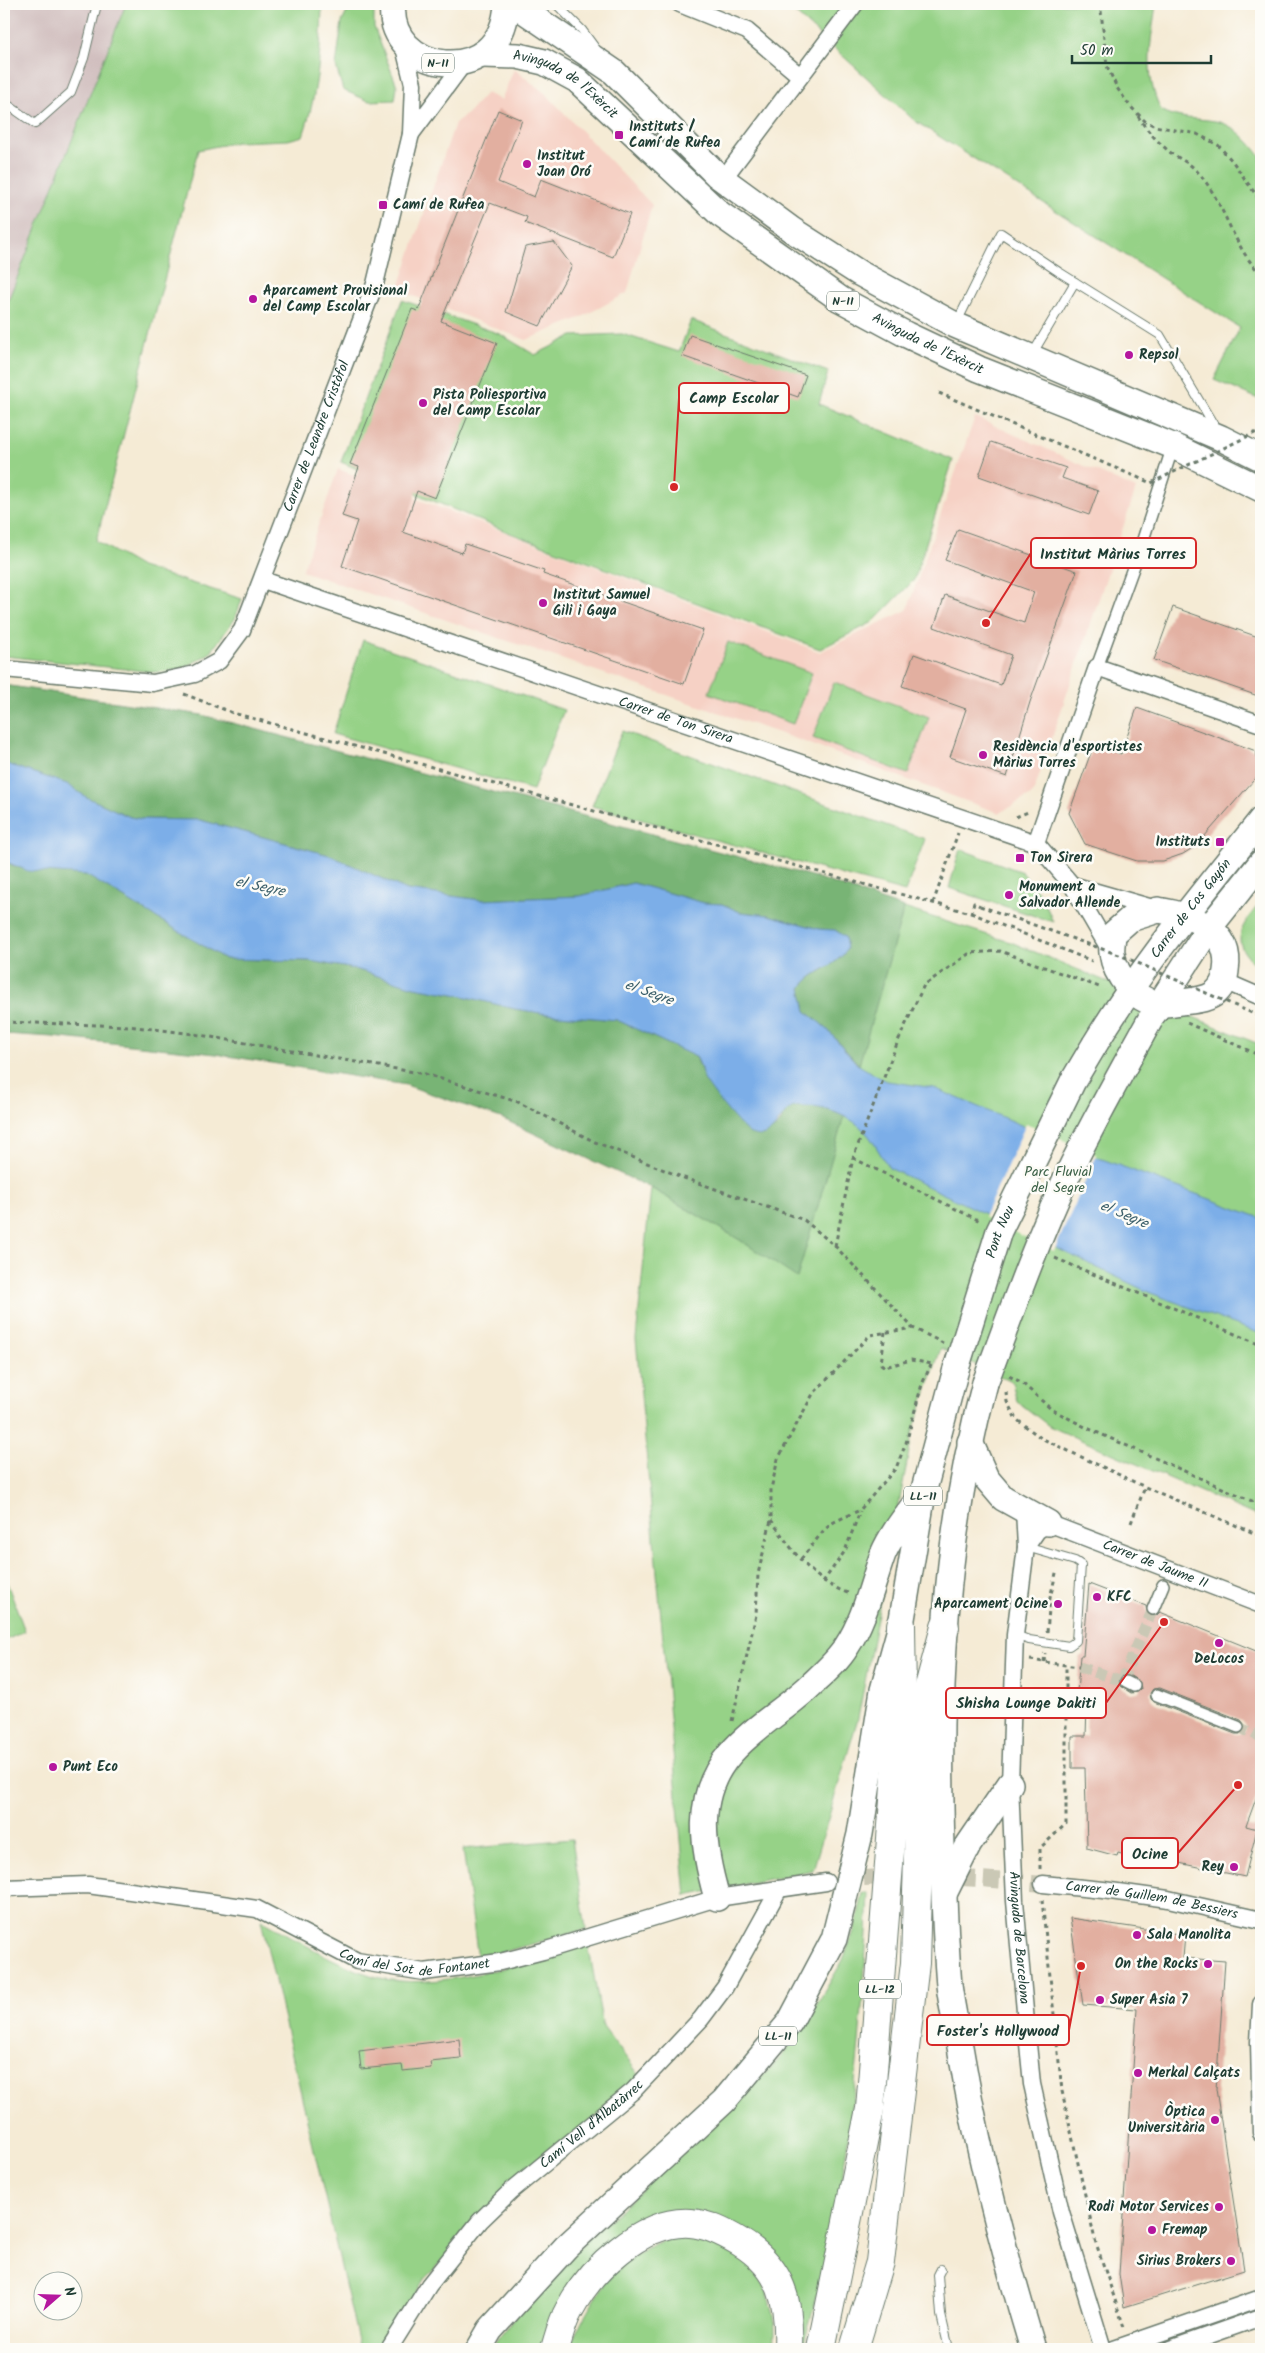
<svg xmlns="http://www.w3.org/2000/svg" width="1265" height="2353" viewBox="0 0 1265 2353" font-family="Kalam,sans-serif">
  <rect width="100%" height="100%" fill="#fdfcf7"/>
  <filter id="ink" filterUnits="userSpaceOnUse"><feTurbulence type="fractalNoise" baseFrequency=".02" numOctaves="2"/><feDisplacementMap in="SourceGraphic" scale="10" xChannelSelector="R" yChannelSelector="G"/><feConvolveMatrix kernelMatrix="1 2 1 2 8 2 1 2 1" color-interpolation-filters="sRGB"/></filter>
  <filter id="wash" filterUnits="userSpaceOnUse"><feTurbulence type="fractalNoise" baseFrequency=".0096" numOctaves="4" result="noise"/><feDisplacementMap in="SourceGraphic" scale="20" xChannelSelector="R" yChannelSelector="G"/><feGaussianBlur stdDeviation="1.12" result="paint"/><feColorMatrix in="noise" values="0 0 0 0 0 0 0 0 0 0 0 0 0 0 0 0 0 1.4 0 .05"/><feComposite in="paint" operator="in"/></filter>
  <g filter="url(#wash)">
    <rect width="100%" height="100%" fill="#f5ebd5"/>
    <g fill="#f6d1c5">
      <polygon points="514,69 546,94 652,205 627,293 580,318 526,340 398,290 455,123 468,113 486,93 501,100"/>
      <polygon points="975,417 1136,489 1033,794 999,813 799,740 302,571 338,469 820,652 907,610"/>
    </g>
    <polygon fill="#d1bfbf" points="4,4 126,4 4,311"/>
    <g fill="#96d287" stroke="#5a885e">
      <path d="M126,4H322C321,50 318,92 303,136L288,140L237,142L198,150L96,541L141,567L242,599L235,619L210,653L179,671L153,672L4,656V311Z"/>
      <polygon points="351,4 374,4 374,27 397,86 395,100 369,101 343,90 336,66 342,22"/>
      <path d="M785,4H1156C1151,43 1143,73 1161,110C1179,120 1196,118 1215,121C1234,124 1250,142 1261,157V400L1214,380L1240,328L915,121Z"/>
      <polygon points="402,300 500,334 535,355 572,336 622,334 679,352 691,320 828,372 819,404 953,460 914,580 873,622 820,649 510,533 341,462"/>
      <polygon points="363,640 564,710 533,790 333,734"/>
      <polygon points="728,642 812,673 793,724 709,693"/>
      <polygon points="834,682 929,717 908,774 813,738"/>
      <polygon points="622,731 925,839 905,892 592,806"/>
      <polygon points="960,849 1022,872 1043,898 1053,922 949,888"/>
      <path d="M1261,902V968C1227,944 1240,927 1261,902Z"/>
      <polygon points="904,908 1013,943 1261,1045 1261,1518 1049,1426 1017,1401 1012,1382 941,1348 913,1431 858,1718 813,1870 686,1896 636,1339 651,1188 740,1240 797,1277"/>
      <polygon points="4,1575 25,1631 4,1641"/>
      <polygon points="572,1839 586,1929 478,1959 463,1849"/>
      <path d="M863,1894H869C863,2016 853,2142 826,2262C819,2291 810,2320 802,2349L790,2282L670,2214L542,2349H491L541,2282L737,2103L781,2057L804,2026L843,1960L854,1931Z"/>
      <path d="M261,1920C298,1940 333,1963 373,1976C431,1995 531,1961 588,1943L603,2027L640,2076L425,2278L380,2349H360Z"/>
      <path d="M688,2236C726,2240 763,2269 772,2307C776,2321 775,2335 774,2349H569C590,2298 626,2240 688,2236Z"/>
    </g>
    <g fill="#78b474" stroke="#4c7854">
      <path d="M4,685L202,715L815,877L904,908L859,1065L827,1029L806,1011L801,988C812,970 837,968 847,949L845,937L835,930L819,929L768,915L740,912L722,904L704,903L633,883L580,896L481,900L407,890L329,855L200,820L141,819L130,817L86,797L67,784L4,763Z"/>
      <path d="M4,861L16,867L86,875L225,959L310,961L355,969L414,987L459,995L515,1009L547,1014L617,1020L696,1057L706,1083L749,1132C761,1132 773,1134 780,1123C783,1118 784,1113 788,1109C800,1099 832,1111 844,1116L797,1278L740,1240L651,1188L501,1118L406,1085L216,1054L53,1037L4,1034Z"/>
    </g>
    <path fill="#7baee8" stroke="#4d768e" d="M4,763L67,784L86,797L130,817L141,819L200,820L329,855L407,890L481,900L580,896L633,883L704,903L722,904L740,912L768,915L819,929L835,930L845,937L847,949C836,968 812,970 801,988L806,1011L827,1029L857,1064L877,1076L887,1081L934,1088L1091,1155L1261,1218V1334L1148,1292L889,1168C871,1140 868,1125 834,1112C825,1109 818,1107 808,1107C803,1107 795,1105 790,1109C778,1116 774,1143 751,1134C742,1130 709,1089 704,1079C701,1072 701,1064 696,1057L617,1020L547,1014L515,1009L459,995L414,987L355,969L310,961L225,959L86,875L28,871L4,861Z"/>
    <polygon fill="#f5ebd5" points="1026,1124 1097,1155 1054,1251 984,1217"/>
    <g id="blocks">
      <g fill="#e2afa0" fill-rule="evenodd">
        <polygon points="498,110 522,120 498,182 534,197 541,179 630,214 613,257 525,223 527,217 490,203 441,321 497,343 435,498 417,491 403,532 462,553 465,544 544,571 543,574 703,630 684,684 342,566 357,521 342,516 359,467 350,464 412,309 418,311"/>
        <polygon points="554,242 572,266 540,326 506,312 525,247"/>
        <polygon points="690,335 806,375 798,397 682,356"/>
        <polygon points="991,442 1066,468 1062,478 1098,491 1089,515 979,476"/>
        <polygon points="958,529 1077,571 1030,702 1007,777 950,757 966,709 902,686 914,654 1001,685 1011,655 934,627 945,595 1024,623 1034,592 945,560"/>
        <polygon points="1173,607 1261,638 1261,697 1154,660"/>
        <polygon points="1137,708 1256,751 1260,773 1196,846 1183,854 1163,861 1137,861 1085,844 1069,813 1094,744 1121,754"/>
        <path d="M1089,1584L1146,1606L1147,1613L1151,1616L1157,1615L1160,1612L1261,1653V1785L1246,1826L1257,1829L1245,1877L1179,1863L1178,1866L1148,1858L1147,1861L1118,1853L1117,1856L1087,1848L1085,1768H1072V1736H1086L1087,1705L1076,1704L1080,1656H1083ZM1129,1675L1140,1682L1141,1689L1138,1692L1131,1693L1120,1686V1678ZM1160,1688L1241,1720L1245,1725V1730L1240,1734H1235L1154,1702L1151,1699L1150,1693L1153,1689Z"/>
        <polygon points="1070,1918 1185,1935 1183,1958 1225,1961 1216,2089 1244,2270 1124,2307 1119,2274 1137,2009 1083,2005"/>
        <polygon points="459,2039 461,2059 430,2062 431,2068 403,2071 402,2065 361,2069 359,2051"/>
      </g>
    </g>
  </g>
  <g filter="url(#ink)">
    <use href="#blocks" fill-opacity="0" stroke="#6a7a6c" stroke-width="1"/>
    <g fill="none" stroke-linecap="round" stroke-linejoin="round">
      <g stroke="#cac8b5" stroke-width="11" stroke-dasharray="11 5.5" stroke-linecap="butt">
        <polyline points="1079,1667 1126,1682"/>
        <polyline points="1122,1681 1153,1609"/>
        <polyline points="1238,1727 1261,1737"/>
      </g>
      <path stroke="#cac8b5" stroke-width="16" stroke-dasharray="16 8" stroke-linecap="butt" d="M840,1880C908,1873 975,1878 1043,1884"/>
      <g stroke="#6a7a6c" stroke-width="10">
        <g id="service">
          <polyline points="556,4 582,30 596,49"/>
          <polyline points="4,102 35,124 71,92 84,58 97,4"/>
          <polyline points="957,322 1001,233 1059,272 1160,335 1215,427"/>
          <polyline points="1033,353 1075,282"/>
          <polyline points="1015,1635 1029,1640 1069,1646 1076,1641 1081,1565 1075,1561 1026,1547"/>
          <polyline points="941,2269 938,2275 941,2315 949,2349"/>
        </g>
      </g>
      <g stroke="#6a7a6c" stroke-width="14">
        <g id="pedestrian">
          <polyline points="1097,667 1141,546 1173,446"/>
          <polyline points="1153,1609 1163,1585"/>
          <polyline points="1126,1682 1134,1686"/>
          <polyline points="1157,1695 1238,1727"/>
        </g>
      </g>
      <g stroke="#6a7a6c" stroke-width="19">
        <g id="minor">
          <polyline points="680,4 747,31 800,76"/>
          <polyline points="411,134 464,63"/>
          <polyline points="723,179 855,4"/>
          <path id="s1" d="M263,580L1036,843L1072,885L1111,952"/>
          <path id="s2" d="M4,669L153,683L195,674L219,661L242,630L375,284L411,134L413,84L402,39"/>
          <polyline points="1036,843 1097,667 1261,724"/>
          <polyline points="1072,885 1156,909"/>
          <polyline points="1224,981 1261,997"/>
          <path id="s3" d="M1024,1510L1026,1547L1015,1635L1010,1784L1015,1901L1028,2044L1032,2084L1061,2212L1103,2349"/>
          <path id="s4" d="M1026,1547L1037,1531L1048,1523L1261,1605"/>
          <path id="s5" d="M1043,1884L1103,1890L1168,1899L1261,1920"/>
          <path id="s6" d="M4,1888L88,1885L257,1909L357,1961L424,1972L500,1962L543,1951L717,1898L826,1882"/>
          <polyline points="1261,2004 1259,2042 1261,2133"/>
          <path id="s7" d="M389,2349L429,2285L480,2221L511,2191L633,2091L701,2019L725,1987L779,1889"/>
          <polyline points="1114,2349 1261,2298"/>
          <polyline points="1170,2349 1261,2317"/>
        </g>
      </g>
      <g stroke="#6a7a6c" stroke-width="28">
        <g id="primary">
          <path d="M393,4C385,73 502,92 507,4"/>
          <polyline points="514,4 614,72 717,175 792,230 859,273 955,325 1221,438 1261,458"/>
          <path id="s8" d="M482,55L518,56L544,62L577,80L720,214L840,299L907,335L979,369L1173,446L1261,489"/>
          <path d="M1158,910C1191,915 1233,929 1226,971C1225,980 1222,988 1214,994C1205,1000 1192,1001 1181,1002C1174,1003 1165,1005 1158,1004C1135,1000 1115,976 1112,953C1111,947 1113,940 1113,934L1130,919Z"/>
          <polyline points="1154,1013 1209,928 1261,863"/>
          <path id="s9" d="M1095,1044C1143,964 1203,893 1261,820"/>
          <path d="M985,1383C944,1534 937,1692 942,1847C944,1893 945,1939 949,1985C952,2009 958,2034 962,2058C979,2157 1004,2253 1033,2349"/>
          <polyline points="970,1442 986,1478 1003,1498 1048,1523"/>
          <polyline points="945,1892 969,1844 1010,1784"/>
          <path d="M717,1898C703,1849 693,1796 730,1754C752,1728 786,1709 811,1685C824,1673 838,1661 847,1646C865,1619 872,1584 883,1554C892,1533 907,1515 920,1497"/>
          <polyline points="479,2349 490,2330 566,2247 724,2101 790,2022 834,1939 860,1834 883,1690 901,1625 923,1493 956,1369"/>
        </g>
      </g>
      <g stroke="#6a7a6c" stroke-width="30">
        <g id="motorway">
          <path d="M555,2349C559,2336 562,2322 569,2310C590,2270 642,2220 690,2223C708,2224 725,2233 740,2242C783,2268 790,2303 788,2349"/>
          <polyline points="821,2349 870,2109 902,1697 901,1625"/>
          <polyline points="854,2349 880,2262 915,1963 919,1822 926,1698 945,1627"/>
        </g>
      </g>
      <g stroke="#6a7a6c" stroke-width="3" stroke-dasharray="4 4" stroke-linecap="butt">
        <polyline points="1101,11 1107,66 1117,88 1130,106 1145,121 1155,126 1197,134 1218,145 1233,162 1261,202"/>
        <path d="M1138,116C1146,130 1159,143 1171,153C1180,159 1189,163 1196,170C1225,201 1231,245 1261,274"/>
        <polyline points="939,393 1004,421"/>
        <polyline points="184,694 233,713 933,903 971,913 974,903 980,906"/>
        <polyline points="1016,817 1028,812"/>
        <polyline points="933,903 958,833"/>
        <polyline points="971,913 1092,961"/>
        <polyline points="4,1022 128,1026 194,1034 425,1074 518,1102 595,1142 684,1178 804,1220 835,1246 913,1328 943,1343"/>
        <polyline points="1187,1023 1261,1056"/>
        <polyline points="853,1158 982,1222"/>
        <polyline points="835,1246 853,1158 898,1041 924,985 970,953 1000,951 1102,988"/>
        <polyline points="1055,1258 1261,1345"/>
        <polyline points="885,1332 881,1364 885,1367 911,1360 932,1364"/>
        <polyline points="1009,1376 1021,1382 1051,1409 1087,1428 1261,1505"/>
        <polyline points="1006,1392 1007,1402 1016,1419 1041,1438 1145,1487 1261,1536"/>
        <path d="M771,1520C792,1549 811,1581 848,1593"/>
        <polyline points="1131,1523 1145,1487"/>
        <polyline points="801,1559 824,1530 834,1522 860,1510 896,1468 906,1443 922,1384 931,1365"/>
        <polyline points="823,1582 845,1551 860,1511"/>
        <polyline points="1047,1632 1050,1598 1057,1569"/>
        <polyline points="1030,1660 1079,1667"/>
        <polyline points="1044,1662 1045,1653"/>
        <polyline points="732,1721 756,1615 758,1574 771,1520 771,1489 778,1459 813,1394 870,1335 913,1328"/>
        <polyline points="1040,1869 1040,1848 1066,1824 1066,1665"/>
        <polyline points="1042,1900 1062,2091 1095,2240 1124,2327"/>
      </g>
      <use href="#service" stroke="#fff" stroke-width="8"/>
      <use href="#pedestrian" stroke="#fff" stroke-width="11"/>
      <use href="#minor" stroke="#fff" stroke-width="16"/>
      <use href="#primary" stroke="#fff" stroke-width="25"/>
      <use href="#motorway" stroke="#fff" stroke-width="28"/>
      <g stroke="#6a7a6c" stroke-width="28" stroke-linecap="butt">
        <g id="primary-bridge">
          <path id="s10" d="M956,1369L999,1231L1073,1081L1095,1044"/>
          <path d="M985,1383C1011,1313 1036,1242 1068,1174C1093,1122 1122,1071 1150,1020"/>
        </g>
      </g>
      <g stroke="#6a7a6c" stroke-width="3" stroke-dasharray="4 4" stroke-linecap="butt">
        <polyline points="1004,421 1151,483 1261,430"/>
        <polyline points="980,906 1122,956 1261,1017"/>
      </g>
      <use href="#primary-bridge" stroke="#fff" stroke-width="25"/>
    </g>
  </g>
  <g fill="#b5179e" stroke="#fdfcf7" stroke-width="2">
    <rect x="614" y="130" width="10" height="10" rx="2.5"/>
    <circle cx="527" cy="164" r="5"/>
    <rect x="378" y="200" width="10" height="10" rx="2.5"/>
    <circle cx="253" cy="299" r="5"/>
    <circle cx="1129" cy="355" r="5"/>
    <circle cx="423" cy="403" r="5"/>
    <circle cx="543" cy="603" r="5"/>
    <circle cx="983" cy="755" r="5"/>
    <rect x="1215" y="837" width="10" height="10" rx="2.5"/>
    <rect x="1015" y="853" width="10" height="10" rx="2.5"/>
    <circle cx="1009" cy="895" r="5"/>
    <circle cx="1097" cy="1597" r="5"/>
    <circle cx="1058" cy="1604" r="5"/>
    <circle cx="1219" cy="1643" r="5"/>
    <circle cx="53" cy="1767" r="5"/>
    <circle cx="1234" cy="1867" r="5"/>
    <circle cx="1137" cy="1935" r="5"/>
    <circle cx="1208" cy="1964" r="5"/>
    <circle cx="1100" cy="2000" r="5"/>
    <circle cx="1138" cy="2073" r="5"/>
    <circle cx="1215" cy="2120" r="5"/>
    <circle cx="1219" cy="2207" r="5"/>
    <circle cx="1152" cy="2230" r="5"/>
    <circle cx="1231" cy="2261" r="5"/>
  </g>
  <g text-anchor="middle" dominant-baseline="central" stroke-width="5" stroke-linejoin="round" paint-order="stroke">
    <g fill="#fdfcf7" stroke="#62766e" stroke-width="1">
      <rect x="422" y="53.5" width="32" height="19" rx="4"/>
      <rect x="827" y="291.5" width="32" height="19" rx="4"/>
      <rect x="904" y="1486.5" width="38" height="19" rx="4"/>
      <rect x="859" y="1979.5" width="42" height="19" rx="4"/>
      <rect x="759" y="2026.5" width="38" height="19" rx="4"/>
    </g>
    <g font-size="12" font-weight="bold" fill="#1f3d34">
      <text x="438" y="63">N-II</text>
      <text x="843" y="301">N-II</text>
      <text x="923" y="1496">LL-11</text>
      <text x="880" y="1989">LL-12</text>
      <text x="778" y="2036">LL-11</text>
    </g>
    <g font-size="14" fill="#1f3d34" stroke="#fdfcf7">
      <text stroke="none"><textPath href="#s8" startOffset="92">Avinguda de l'Exèrcit</textPath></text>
      <text stroke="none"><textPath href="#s8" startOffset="542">Avinguda de l'Exèrcit</textPath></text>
      <text stroke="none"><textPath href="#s2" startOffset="466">Carrer de Leandre Cristòfol</textPath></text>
      <text stroke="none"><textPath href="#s1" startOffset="436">Carrer de Ton Sirera</textPath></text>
      <text stroke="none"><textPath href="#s9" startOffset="166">Carrer de Cos Gayón</textPath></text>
      <text stroke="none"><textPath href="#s10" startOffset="144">Pont Nou</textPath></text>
      <text stroke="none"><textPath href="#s4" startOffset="148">Carrer de Jaume II</textPath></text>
      <text stroke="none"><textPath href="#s5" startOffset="110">Carrer de Guillem de Bessiers</textPath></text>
      <text stroke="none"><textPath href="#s3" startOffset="429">Avinguda de Barcelona</textPath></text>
      <text stroke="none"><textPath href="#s6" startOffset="425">Camí del Sot de Fontanet</textPath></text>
      <text stroke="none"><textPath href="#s7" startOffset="305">Camí Vell d'Albatàrrec</textPath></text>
    </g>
    <g font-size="14" font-weight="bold" fill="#1f3d34" stroke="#fdfcf7" text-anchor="start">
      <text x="629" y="127">Instituts /<tspan x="629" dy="16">Camí de Rufea</tspan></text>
      <text x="537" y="156">Institut<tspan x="537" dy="16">Joan Oró</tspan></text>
      <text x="393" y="205">Camí de Rufea</text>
      <text x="263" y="291">Aparcament Provisional<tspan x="263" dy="16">del Camp Escolar</tspan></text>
      <text x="1139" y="355">Repsol</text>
      <text x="433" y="395">Pista Poliesportiva<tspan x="433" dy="16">del Camp Escolar</tspan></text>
      <text x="553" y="595">Institut Samuel<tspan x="553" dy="16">Gili i Gaya</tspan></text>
      <text x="993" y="747">Residència d'esportistes<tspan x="993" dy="16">Màrius Torres</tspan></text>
      <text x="1210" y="842" text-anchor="end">Instituts</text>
      <text x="1030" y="858">Ton Sirera</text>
      <text x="1019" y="887">Monument a<tspan x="1019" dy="16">Salvador Allende</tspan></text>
      <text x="1107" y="1597">KFC</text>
      <text x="1048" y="1604" text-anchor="end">Aparcament Ocine</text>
      <text x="1219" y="1659" text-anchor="middle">DeLocos</text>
      <text x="63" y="1767">Punt Eco</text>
      <text x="1224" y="1867" text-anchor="end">Rey</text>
      <text x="1147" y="1935">Sala Manolita</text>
      <text x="1198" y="1964" text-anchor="end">On the Rocks</text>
      <text x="1110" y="2000">Super Asia 7</text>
      <text x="1148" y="2073">Merkal Calçats</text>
      <text x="1205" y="2112" text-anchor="end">Òptica<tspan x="1205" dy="16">Universitària</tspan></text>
      <text x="1209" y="2207" text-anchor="end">Rodi Motor Services</text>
      <text x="1162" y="2230">Fremap</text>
      <text x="1221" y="2261" text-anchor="end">Sirius Brokers</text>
    </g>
    <g font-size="14" fill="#3d6249" stroke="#fdfcf7">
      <text x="1058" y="1172">Parc Fluvial<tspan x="1058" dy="16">del Segre</tspan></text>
    </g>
    <g font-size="15" font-style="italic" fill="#3b5f6a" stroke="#fdfcf7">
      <text transform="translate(260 887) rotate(12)">el Segre</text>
      <text transform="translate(649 993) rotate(20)">el Segre</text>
      <text transform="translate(1124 1215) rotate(23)">el Segre</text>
    </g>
  </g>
  <path fill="none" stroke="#d62828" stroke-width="2" d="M674 487L679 398M986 623L1031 553M1164 1622L1106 1703M1238 1785L1178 1853M1081 1966L1069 2030"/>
  <g fill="#d62828" stroke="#fdfcf7" stroke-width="2">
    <circle cx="674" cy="487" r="5"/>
    <circle cx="986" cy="623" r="5"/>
    <circle cx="1164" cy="1622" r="5"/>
    <circle cx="1238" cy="1785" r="5"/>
    <circle cx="1081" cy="1966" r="5"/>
  </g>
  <g fill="#fdfcf7" stroke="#d62828" stroke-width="2">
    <rect x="679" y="383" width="110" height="30" rx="5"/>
    <rect x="1031" y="538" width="165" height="30" rx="5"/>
    <rect x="946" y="1688" width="160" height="30" rx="5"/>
    <rect x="1122" y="1838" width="56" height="30" rx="5"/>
    <rect x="927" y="2015" width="142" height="30" rx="5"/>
  </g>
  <g font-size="15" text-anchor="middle" font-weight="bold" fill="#1f3d34">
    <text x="734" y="403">Camp Escolar</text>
    <text x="1113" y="559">Institut Màrius Torres</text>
    <text x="1026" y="1708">Shisha Lounge Dakiti</text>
    <text x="1150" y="1859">Ocine</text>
    <text x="998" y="2036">Foster's Hollywood</text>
  </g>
  <rect width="1265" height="2353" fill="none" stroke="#fdfcf7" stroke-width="20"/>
  <g transform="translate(58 2296) rotate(70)"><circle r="24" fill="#fdfcf7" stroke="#a4b0a9"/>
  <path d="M0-4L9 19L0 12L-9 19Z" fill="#b5179e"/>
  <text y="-8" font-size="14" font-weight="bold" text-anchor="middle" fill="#1f3d34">N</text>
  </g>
  <path d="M1072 55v8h139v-8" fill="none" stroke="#1f3d34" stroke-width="2.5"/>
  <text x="1080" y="55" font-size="15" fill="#1f3d34" stroke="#fdfcf7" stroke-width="4" paint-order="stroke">50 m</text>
</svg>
